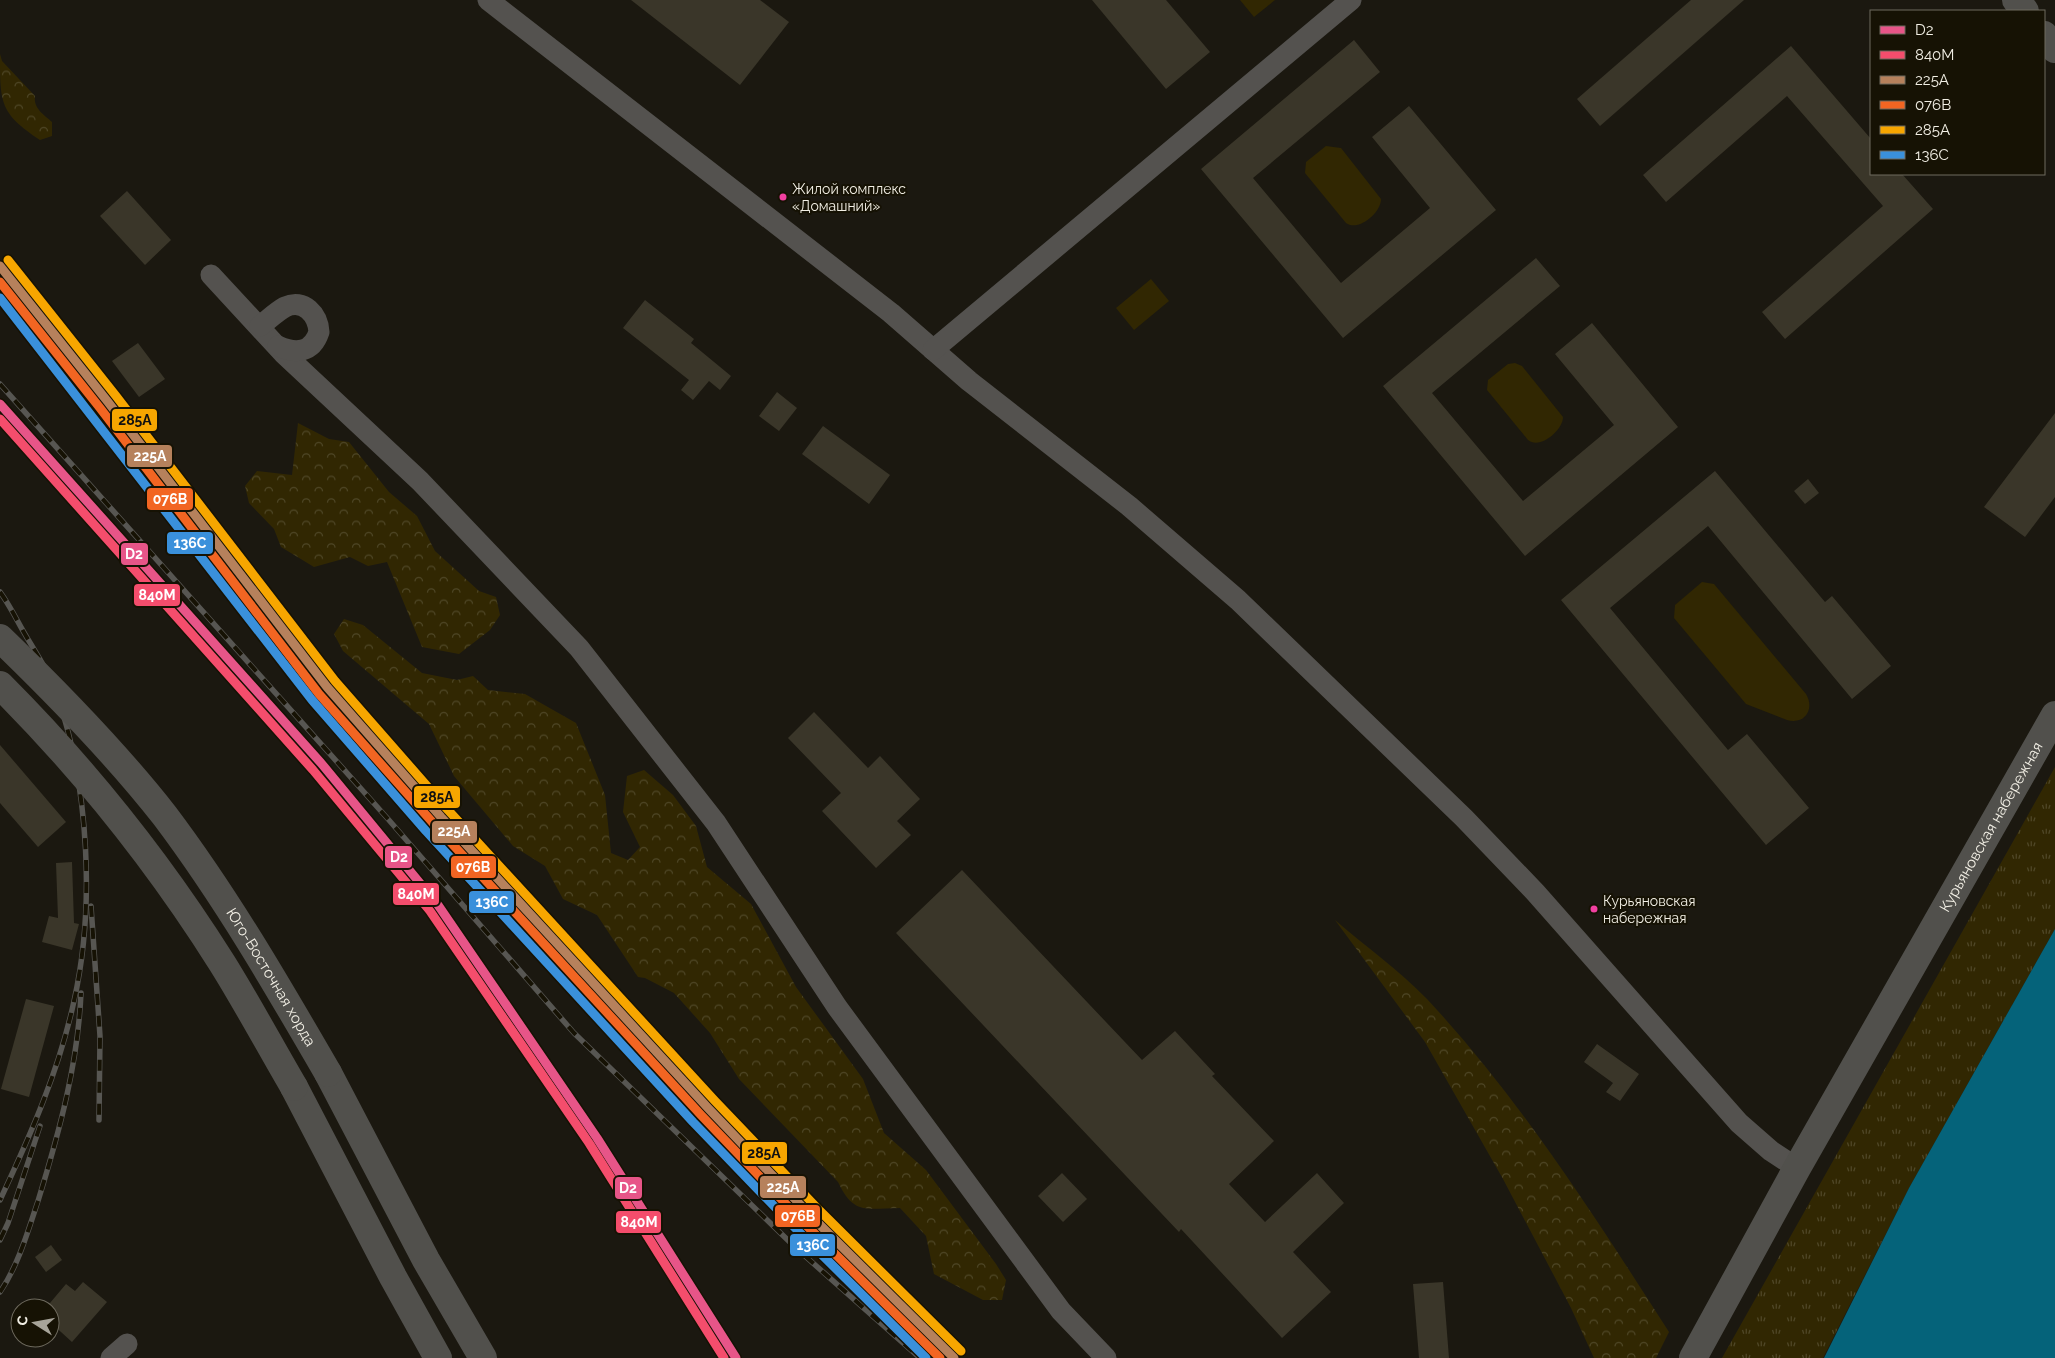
<svg xmlns="http://www.w3.org/2000/svg" width="2055" height="1358" viewBox="0 0 2055 1358" font-family="Raleway,sans-serif">
  <defs>
    <pattern id="grass-tufts" width="24" height="20" patternUnits="userSpaceOnUse" patternTransform="scale(1.25)"><rect width="24" height="20" fill="#312702"/><path d="M3 7l-1-3M5 7V3M7 7l1-3M15 17l-1-3M17 17v-4M19 17l1-3" fill="none" stroke="#4f4727"/></pattern>
    <pattern id="forest-crowns" width="20" height="18" patternUnits="userSpaceOnUse" patternTransform="scale(1.25)"><rect width="20" height="18" fill="#312702"/><path d="M2 6a3 3 0 1 1 6 0M12 15a3 3 0 1 1 6 0" fill="none" stroke="#4f4727"/></pattern>
  </defs>
  <rect width="100%" height="100%" fill="#1b1810"/>
  <polygon fill="url(#grass-tufts)" points="2055,767 2055,929 1909,1188 1823,1358 1722,1358"/>
  <g fill="url(#forest-crowns)">
    <path d="M0,54L2,61L35,96C33,108 44,115 52,122V136L40,140C0,113 0,104 0,54Z"/>
    <polygon points="298,423 329,439 349,442 389,492 417,516 435,551 479,591 496,597 500,615 490,630 459,654 422,647 387,562 368,566 350,557 314,567 281,547 274,529 249,503 245,486 257,471 292,475"/>
    <path d="M344,619L363,625L422,673L457,680L473,676L488,690L525,694L576,723L605,795L611,853L628,860L640,847L623,812L627,776L644,770L673,795L696,826L707,867L751,904L796,987L863,1079L884,1133L926,1170L996,1264L1006,1280L1002,1300H983L934,1274L926,1236L900,1208C867,1208 854,1216 838,1182L739,1079L710,1033L674,993L645,978L638,977L597,915L563,899L545,866L513,846L454,776L429,724L343,651L334,634Z"/>
    <path d="M1335,920C1365,946 1400,971 1427,999C1521,1100 1595,1217 1669,1332L1656,1358H1594L1571,1308L1503,1179L1425,1042Z"/>
  </g>
  <g fill="#312702">
    <polygon points="1240,0 1275,0 1254,17"/>
    <path d="M1326,146L1341,148L1381,199C1381,213 1358,232 1346,223L1305,173L1306,162Z"/>
    <polygon points="1151,279 1169,301 1134,330 1116,308"/>
    <path d="M1515,363L1522,366L1563,417C1563,430 1540,450 1528,440L1487,390L1488,380L1508,364Z"/>
    <path d="M1702,582L1714,584L1806,694C1815,709 1805,725 1787,720L1746,704L1674,618L1675,605Z"/>
  </g>
  <polygon fill="#05637a" points="2055,929 2055,1358 1824,1358 1909,1188"/>
  <g fill="#3a3629">
    <polygon points="631,0 760,0 789,22 740,85"/>
    <polygon points="1092,0 1166,0 1210,52 1166,89"/>
    <polygon points="1691,0 1744,0 1600,126 1577,99"/>
    <polygon points="1354,40 1380,72 1253,178 1341,283 1430,208 1372,137 1409,106 1496,210 1343,338 1201,169"/>
    <polygon points="1791,46 1871,139 1871,174 1902,174 1933,209 1785,339 1762,312 1883,206 1787,96 1666,202 1643,175"/>
    <polygon points="127,191 171,240 145,265 100,216"/>
    <polygon points="1536,258 1560,286 1432,393 1523,501 1614,425 1555,354 1592,323 1678,427 1525,556 1383,386"/>
    <polygon points="645,300 694,339 691,343 731,376 720,390 709,381 693,400 681,390 689,380 623,328"/>
    <polygon points="138,343 165,379 139,397 112,361"/>
    <polygon points="777,392 797,408 779,431 759,416"/>
    <polygon points="2055,413 2055,497 2025,537 1984,507"/>
    <polygon points="823,426 890,475 869,504 802,454"/>
    <polygon points="1715,471 1825,602 1832,596 1891,666 1852,699 1708,526 1610,608 1728,750 1747,734 1809,808 1766,845 1561,600"/>
    <polygon points="1808,479 1819,493 1805,504 1794,491"/>
    <polygon points="814,712 868,768 880,756 920,799 897,821 911,835 876,868 822,811 841,793 788,738"/>
    <polygon points="0,745 66,822 38,847 0,803"/>
    <polygon points="72,862 74,923 79,924 72,950 42,942 49,916 58,918 56,863"/>
    <polygon points="962,870 1142,1060 1175,1031 1215,1074 1212,1076 1274,1141 1229,1184 1265,1222 1317,1173 1344,1203 1293,1252 1331,1292 1282,1338 1181,1229 1179,1232 896,933"/>
    <polygon points="26,999 54,1006 29,1097 1,1089"/>
    <polygon points="1597,1044 1639,1074 1620,1101 1606,1092 1613,1083 1584,1062"/>
    <polygon points="1062,1173 1087,1199 1063,1222 1038,1196"/>
    <polygon points="51,1245 62,1260 46,1272 35,1257"/>
    <polygon points="83,1282 107,1302 72,1342 50,1322 50,1303 66,1284 75,1291"/>
    <polygon points="1443,1282 1449,1358 1419,1358 1413,1284"/>
  </g>
  <g fill="none" stroke-linecap="round" stroke-linejoin="round">
    <g stroke="#54524f" stroke-width="21">
      <polyline points="488,0 891,313 969,381 1129,506 1238,600 1464,818 1535,892 1739,1123 1771,1151 1797,1168"/>
      <polyline points="211,275 283,353 420,481 579,648 716,823 837,1007 1061,1311 1106,1358"/>
      <path d="M260,326C268,320 276,312 285,307C304,298 318,315 319,332C312,353 296,354 278,346"/>
      <polyline points="933,350 1351,0"/>
      <polyline points="111,1358 127,1344"/>
    </g>
    <g stroke="#51504c" stroke-width="28">
      <polyline points="2016,0 2025,11"/>
      <polyline points="2044,35 2055,49"/>
      <polyline points="328,1073 426,1260 483,1358"/>
      <polyline points="294,1087 393,1277 438,1358"/>
      <path id="s1" d="M1693,1358L1797,1168L2055,715"/>
    </g>
    <g stroke="#575652" stroke-width="5.5">
      <g id="rail">
        <polyline points="0,384 388,819 574,1033 796,1248 920,1358"/>
        <path d="M0,592C11,607 19,625 29,641C40,659 51,677 58,698C89,789 95,908 74,1001C59,1071 30,1136 0,1200"/>
        <polyline points="91,906 100,1036 99,1120"/>
        <polyline points="0,1240 8,1223 40,1126"/>
        <path d="M0,1292C18,1266 28,1231 38,1201C59,1133 78,1064 81,993"/>
      </g>
    </g>
    <use href="#rail" stroke="#161204" stroke-width="4" stroke-dasharray="11" stroke-linecap="butt"/>
    <g stroke="#51504c" stroke-width="28">
      <path id="s2" d="M0,638C58,694 115,752 165,816C226,897 277,985 328,1073"/>
      <path d="M0,685C83,768 159,863 222,963C247,1003 270,1046 294,1087"/>
    </g>
    <g stroke="#161204" stroke-width="12">
      <polyline id="rail-1" points="0,404 321,763 438,905 597,1138 736,1358"/>
    </g>
    <g stroke="#161204" stroke-width="12">
      <polyline id="rail-2" points="0,419 313,770 430,911 589,1143 724,1358"/>
    </g>
    <g stroke="#161204" stroke-width="12">
      <polyline id="rail-3" points="0,266 108,402 327,687 441,817 708,1108 813,1218 954,1358"/>
    </g>
    <g stroke="#161204" stroke-width="12">
      <polyline id="rail-4" points="0,282 100,408 319,694 434,824 701,1115 806,1225 940,1358"/>
    </g>
    <g stroke="#161204" stroke-width="12">
      <polyline id="rail-5" points="8,260 116,396 335,681 448,810 715,1101 820,1211 961,1351"/>
    </g>
    <g stroke="#161204" stroke-width="12">
      <polyline id="rail-6" points="0,298 312,700 426,831 693,1122 799,1232 926,1358"/>
    </g>
    <use href="#rail-1" stroke="#e75588" stroke-width="9"/>
    <use href="#rail-2" stroke="#f44d6c" stroke-width="9"/>
    <use href="#rail-3" stroke="#b6815c" stroke-width="9"/>
    <use href="#rail-4" stroke="#f26522" stroke-width="9"/>
    <use href="#rail-5" stroke="#f7a600" stroke-width="9"/>
    <use href="#rail-6" stroke="#3a90db" stroke-width="9"/>
  </g>
  <g fill="#f240a1" stroke="#161204" stroke-width="2">
    <circle cx="783" cy="197" r="4.5"/>
    <circle cx="1594" cy="909" r="4.5"/>
  </g>
  <g text-anchor="middle" dominant-baseline="central" stroke-width="4" stroke-linejoin="round" paint-order="stroke">
    <g font-size="14" fill="#f2efe5" stroke="#161204" text-anchor="start">
      <text x="792" y="189">Жилой комплекс<tspan x="792" dy="17">«Домашний»</tspan></text>
      <text x="1603" y="901">Курьяновская<tspan x="1603" dy="17">набережная</tspan></text>
    </g>
    <g font-size="15" fill="#f2efe5" stroke="#161204">
      <text stroke="none"><textPath href="#s1" startOffset="609">Курьяновская набережная</textPath></text>
      <text stroke="none"><textPath href="#s2" startOffset="436">Юго-Восточная хорда</textPath></text>
    </g>
  </g>
  <g stroke="#161204" stroke-width="2">
    <rect x="111" y="408" width="47" height="24" rx="5" fill="#f7a600"/>
    <rect x="126" y="444" width="47" height="24" rx="5" fill="#b6815c"/>
    <rect x="146" y="487" width="48" height="24" rx="5" fill="#f26522"/>
    <rect x="166" y="531" width="48" height="24" rx="5" fill="#3a90db"/>
    <rect x="120" y="542" width="29" height="24" rx="5" fill="#e75588"/>
    <rect x="133" y="583" width="48" height="24" rx="5" fill="#f44d6c"/>
    <rect x="413" y="785" width="48" height="24" rx="5" fill="#f7a600"/>
    <rect x="431" y="820" width="47" height="24" rx="5" fill="#b6815c"/>
    <rect x="384" y="845" width="29" height="24" rx="5" fill="#e75588"/>
    <rect x="450" y="855" width="47" height="24" rx="5" fill="#f26522"/>
    <rect x="392" y="882" width="48" height="24" rx="5" fill="#f44d6c"/>
    <rect x="468" y="890" width="47" height="24" rx="5" fill="#3a90db"/>
    <rect x="741" y="1141" width="47" height="24" rx="5" fill="#f7a600"/>
    <rect x="759" y="1175" width="48" height="24" rx="5" fill="#b6815c"/>
    <rect x="614" y="1176" width="29" height="24" rx="5" fill="#e75588"/>
    <rect x="774" y="1204" width="47" height="24" rx="5" fill="#f26522"/>
    <rect x="615" y="1210" width="47" height="24" rx="5" fill="#f44d6c"/>
    <rect x="789" y="1233" width="47" height="24" rx="5" fill="#3a90db"/>
  </g>
  <g font-size="14" text-anchor="middle" font-weight="bold" fill="#fff">
    <text x="150" y="461">225А</text>
    <text x="170" y="504">076В</text>
    <text x="190" y="548">136С</text>
    <text x="134" y="559">D2</text>
    <text x="157" y="600">840М</text>
    <text x="454" y="836">225А</text>
    <text x="399" y="862">D2</text>
    <text x="473" y="872">076В</text>
    <text x="416" y="899">840М</text>
    <text x="492" y="907">136С</text>
    <text x="783" y="1192">225А</text>
    <text x="628" y="1193">D2</text>
    <text x="798" y="1221">076В</text>
    <text x="639" y="1227">840М</text>
    <text x="813" y="1250">136С</text>
  </g>
  <g font-size="14" text-anchor="middle" font-weight="bold" fill="#111">
    <text x="135" y="425">285А</text>
    <text x="437" y="802">285А</text>
    <text x="764" y="1158">285А</text>
  </g>
  <rect x="1870" y="10" width="175" height="165" fill="#161204" stroke="#6e6a5e"/>
  <rect x="1880" y="26" width="25" height="8" fill="#e75588" stroke="#6e6a5e"/>
  <text x="1915" y="35" font-size="15" fill="#f2efe5">D2</text>
  <rect x="1880" y="51" width="25" height="8" fill="#f44d6c" stroke="#6e6a5e"/>
  <text x="1915" y="60" font-size="15" fill="#f2efe5">840М</text>
  <rect x="1880" y="76" width="25" height="8" fill="#b6815c" stroke="#6e6a5e"/>
  <text x="1915" y="85" font-size="15" fill="#f2efe5">225А</text>
  <rect x="1880" y="101" width="25" height="8" fill="#f26522" stroke="#6e6a5e"/>
  <text x="1915" y="110" font-size="15" fill="#f2efe5">076В</text>
  <rect x="1880" y="126" width="25" height="8" fill="#f7a600" stroke="#6e6a5e"/>
  <text x="1915" y="135" font-size="15" fill="#f2efe5">285А</text>
  <rect x="1880" y="151" width="25" height="8" fill="#3a90db" stroke="#6e6a5e"/>
  <text x="1915" y="160" font-size="15" fill="#f2efe5">136С</text>
  <g transform="translate(35 1323) rotate(281)"><circle r="24" fill="#161204" stroke="#6e6a5e"/>
  <path d="M0-4L9 19L0 12L-9 19Z" fill="#a7a49a"/>
  <text y="-8" font-size="14" font-weight="bold" text-anchor="middle" fill="#f2efe5">С</text>
  </g>
</svg>
